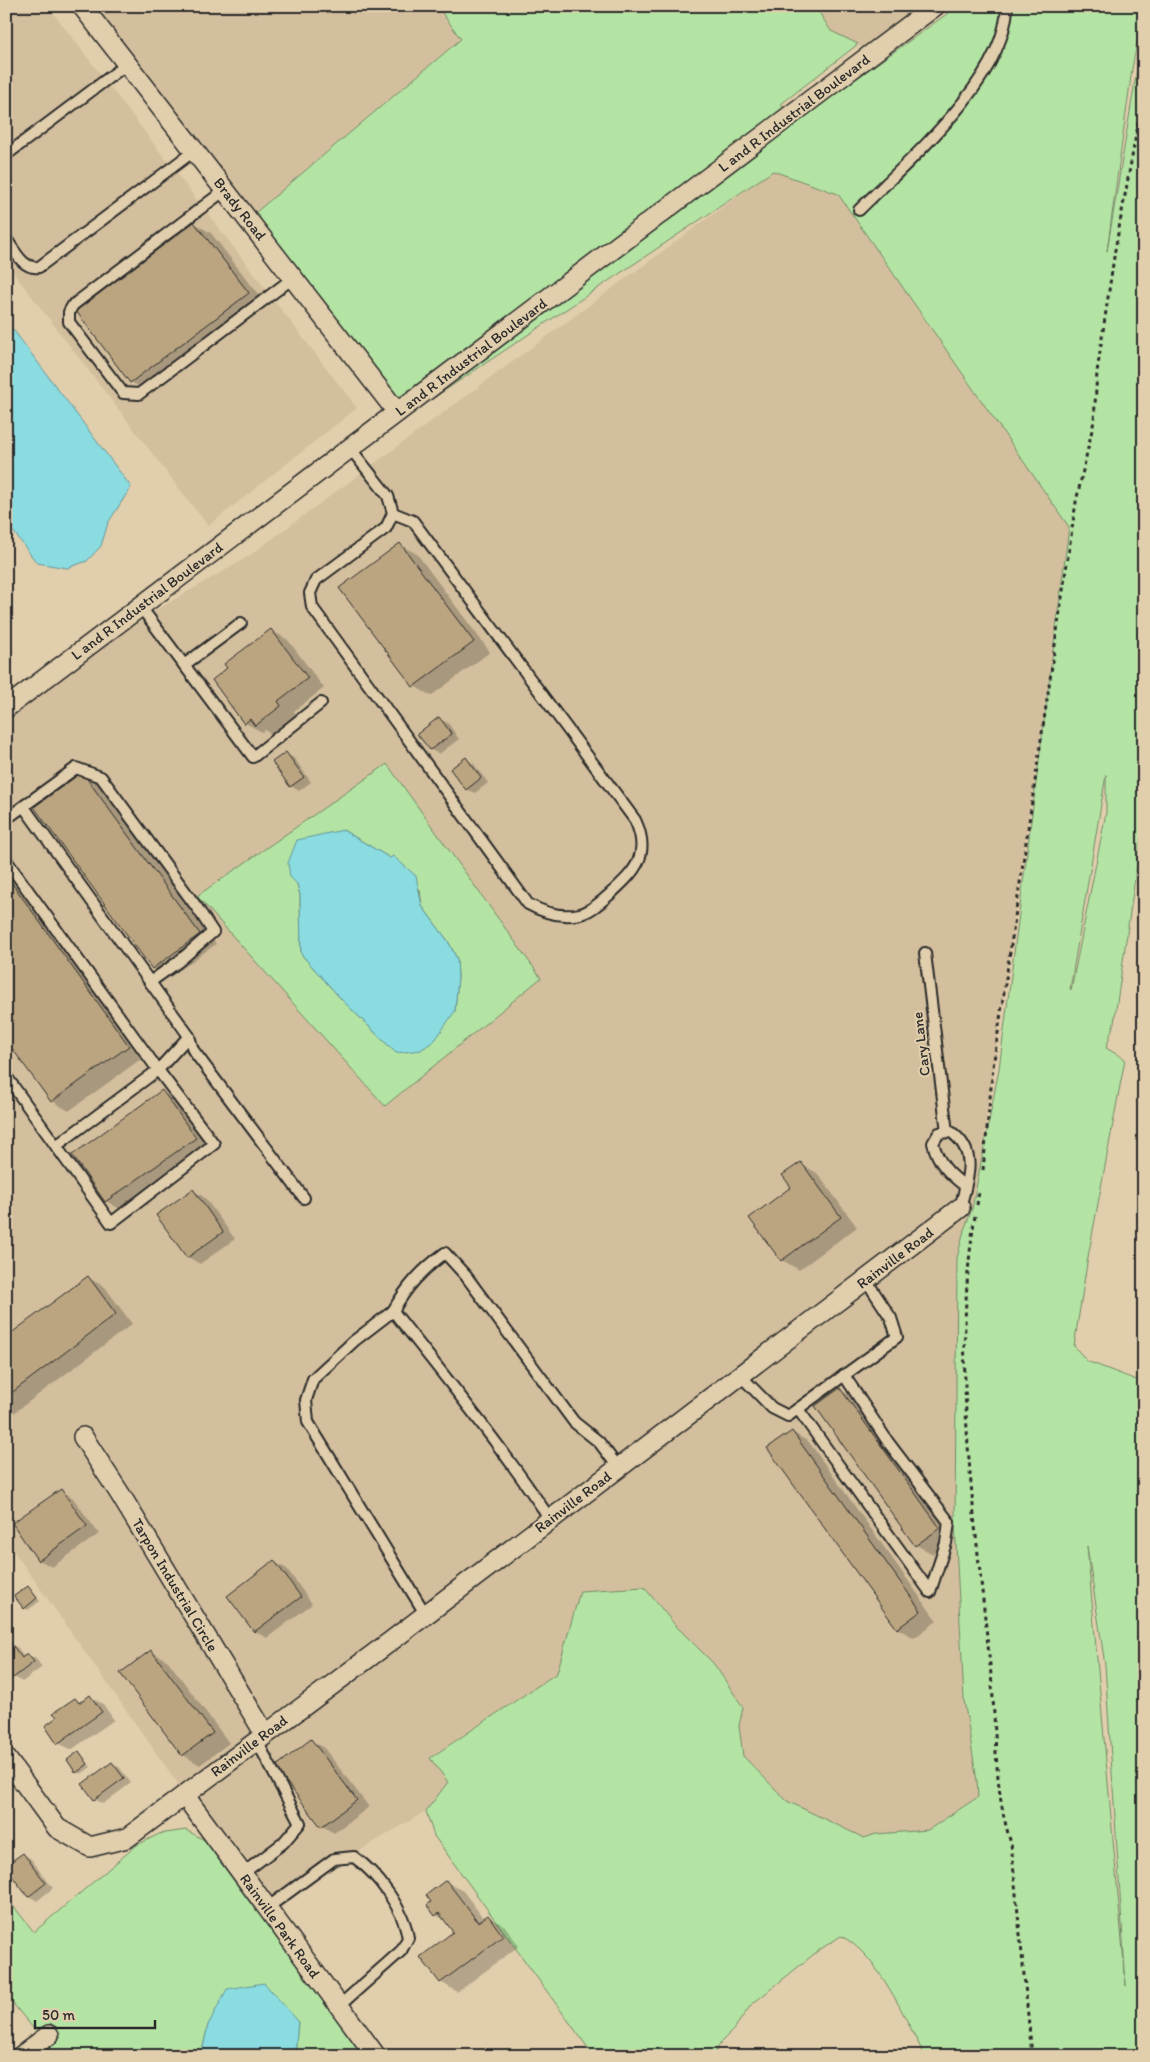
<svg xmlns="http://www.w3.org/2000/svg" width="1150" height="2062" viewBox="0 0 1150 2062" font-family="Itim,sans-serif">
  <rect width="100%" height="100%" fill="#e1ceac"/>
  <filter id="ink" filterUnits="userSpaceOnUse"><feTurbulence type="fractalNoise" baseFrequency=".02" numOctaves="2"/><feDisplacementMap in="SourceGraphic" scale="10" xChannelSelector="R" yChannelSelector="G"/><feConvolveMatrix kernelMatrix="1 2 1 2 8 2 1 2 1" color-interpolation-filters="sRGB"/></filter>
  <g filter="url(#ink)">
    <g fill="#d3bf9d">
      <polygon points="6,6 48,6 357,408 208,526 6,263"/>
      <polygon points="95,6 437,6 461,39 255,213"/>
      <polygon points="815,6 921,6 865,49 831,31"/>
      <polygon points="773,170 838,194 1069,527 977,1186 957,1258 955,1524 964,1700 977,1781 978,1797 928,1830 876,1834 864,1838 787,1801 743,1756 739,1726 743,1706 714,1664 675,1625 644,1587 581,1591 557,1673 430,1757 448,1782 426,1811 274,1902 197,1797 386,1635 269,1721 128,1489 87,1426 71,1436 253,1733 181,1788 6,1540 6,718 127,627 246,558"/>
    </g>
    <g fill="#b4e4a3" stroke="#708867" fill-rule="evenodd">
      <polygon points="437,6 815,6 831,31 858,44 781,104 785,110 400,400 255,213 461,39"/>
      <path d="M958,6H1144L1132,69L1107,251L1144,27V816L1114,1023L1106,1048L1125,1059L1088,1257L1074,1346L1087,1361L1144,1383V2056H925C905,2019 879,1955 841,1936L819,1950L751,2005L734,2029L720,2043L714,2056H594L434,1836L426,1811L448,1782L430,1758L557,1673L580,1591L644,1587L675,1625L714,1664L743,1707L739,1726L743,1756L787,1801L864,1838L876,1834L928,1830L978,1797L977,1781L964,1700L955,1524L957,1258L964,1230L972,1209L999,1069L1069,527L838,194L773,171L405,417L794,123ZM1106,775V813L1071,990L1070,989ZM1087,1546L1105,1665L1126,1986Z"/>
      <path d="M387,764L541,978L385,1106L197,896ZM343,830L390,858L420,890L422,906L448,941L457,959L458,977L455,1011L396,1053L342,1000L301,954L300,895L297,884Z"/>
      <polygon points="186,1830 206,1841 365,2056 295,2056 298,2021 208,2025 201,2056 55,2056 47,2046 61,2036 51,2023 37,2033 6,1995 6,1897 34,1932 137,1845 159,1834"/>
    </g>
    <g fill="#8adce1" stroke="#649598">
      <polygon points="6,320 131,487 108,523 101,546 87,561 67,568 37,563 6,522"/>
      <polygon points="343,830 390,858 393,856 416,876 422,906 448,941 457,959 458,977 455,1011 435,1040 421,1050 396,1053 342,1000 301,954 300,895 297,884 290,877 288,863 297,840"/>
      <polygon points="264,1983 298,2021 295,2056 201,2056 208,2025 227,1989"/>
    </g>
    <g fill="#0003">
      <polygon points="194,223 211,233 265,303 148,392 131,382 78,312"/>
      <polygon points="400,545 417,554 490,652 431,696 414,686 341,589"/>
      <polygon points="271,630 288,640 324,688 294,711 297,716 272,735 265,730 262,732 245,723"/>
      <polygon points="439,719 448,723 459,739 439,754 431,750 419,734"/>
      <polygon points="286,754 294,758 311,782 299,791 291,786"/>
      <polygon points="466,759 474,764 488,783 475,793 466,789"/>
      <polygon points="82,774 99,783 216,944 169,978 152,968"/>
      <polygon points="6,863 145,1056 69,1111 52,1101 6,1038"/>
      <polygon points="162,1092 179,1102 212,1148 123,1211 106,1201 74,1155"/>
      <polygon points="801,1164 817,1173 857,1227 799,1270 782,1260 793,1188"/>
      <polygon points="193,1190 205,1198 235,1239 200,1264 188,1257"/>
      <polygon points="88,1278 105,1287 132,1324 6,1419 6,1339"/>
      <polygon points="840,1390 857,1399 956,1538 933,1554 916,1545"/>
      <polygon points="792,1432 809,1442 937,1621 914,1638 897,1628"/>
      <polygon points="61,1490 73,1498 99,1534 52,1567 39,1560 14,1524"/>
      <polygon points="274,1562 287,1569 312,1604 267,1638 255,1631"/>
      <polygon points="28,1587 40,1601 28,1610 25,1608"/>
      <polygon points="10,1644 18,1648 24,1657 28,1655 36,1659 42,1667 22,1682 14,1677 6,1667"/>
      <polygon points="151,1651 168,1661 229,1743 200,1765 183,1755"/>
      <polygon points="90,1697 103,1704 114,1720 71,1750 58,1743 58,1718 75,1699 82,1703"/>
      <polygon points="311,1741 324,1748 369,1807 334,1833 322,1826"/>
      <polygon points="79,1753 91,1767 81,1774 77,1772"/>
      <polygon points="112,1763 120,1768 131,1783 103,1804 95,1799"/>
      <polygon points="23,1854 31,1859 53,1888 37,1901 29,1896"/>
      <polygon points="446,1882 463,1891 484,1919 488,1916 505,1926 519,1946 457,1992 441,1982 455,1932 447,1921 436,1915"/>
    </g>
    <g fill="#bba581" stroke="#2b2b2b">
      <polygon points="194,222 249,293 130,383 76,311"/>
      <polygon points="400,543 474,642 413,687 339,588"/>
      <polygon points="271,629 308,678 278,701 281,706 255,726 250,719 244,724 212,680 227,668 224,664"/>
      <polygon points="439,717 452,734 430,750 417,734"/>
      <polygon points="286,752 304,777 290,787 272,762"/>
      <polygon points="466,757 481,778 466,790 450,769"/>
      <polygon points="82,772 200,934 152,969 34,807"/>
      <polygon points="6,875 129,1046 51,1102 6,1040"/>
      <polygon points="162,1090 196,1138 105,1202 72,1155"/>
      <polygon points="801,1162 841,1217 781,1261 749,1218 791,1187 782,1175"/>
      <polygon points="193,1189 223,1232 187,1258 156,1215"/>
      <polygon points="88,1276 116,1314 6,1397 6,1337"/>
      <polygon points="840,1388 940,1528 915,1546 815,1406"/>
      <polygon points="792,1431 921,1611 897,1629 767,1448"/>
      <polygon points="61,1489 87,1526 38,1561 12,1523"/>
      <polygon points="274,1560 301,1597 254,1632 227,1596"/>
      <polygon points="28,1586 37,1598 24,1609 14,1596"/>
      <polygon points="10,1642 22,1658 27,1653 34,1662 13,1678 6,1669 6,1645"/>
      <polygon points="151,1650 213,1733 182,1756 120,1673"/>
      <polygon points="90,1695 102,1712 57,1744 45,1726 57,1717 53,1713 75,1698 79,1703"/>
      <polygon points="311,1739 357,1800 321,1827 275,1767"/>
      <polygon points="79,1751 88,1764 76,1773 67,1760"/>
      <polygon points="112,1762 124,1778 94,1800 82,1784"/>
      <polygon points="23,1853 46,1883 28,1897 6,1868 6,1865"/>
      <polygon points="446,1880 478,1922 488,1915 503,1936 440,1983 420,1957 453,1932 439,1913 435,1916 427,1905 431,1902 426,1895"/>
    </g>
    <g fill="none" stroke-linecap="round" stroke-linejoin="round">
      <g stroke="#2b2b2b" stroke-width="14">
        <g id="service">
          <polyline points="6,155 127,64"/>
          <polyline points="225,190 73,305 69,312 69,322 123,393 139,394 293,278"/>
          <path d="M859,210C907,162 1006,79 1007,6"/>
          <path d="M6,239C15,251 23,270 39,267L194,151"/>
          <path d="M350,448L388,496L393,513L386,528L316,580L310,593L312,607L528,904C544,913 561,918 580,914C590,912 601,902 609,895C634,872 652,856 635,820L413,521L393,513"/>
          <polyline points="140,606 253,757 321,703"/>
          <polyline points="184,665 241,623"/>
          <polyline points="6,819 76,768 101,777 198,909 213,932 178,962 150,982 24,807"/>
          <polyline points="6,860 158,1070 56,1146 6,1076"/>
          <polyline points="925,953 947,1132"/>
          <polyline points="189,1036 193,1050 304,1198"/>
          <polyline points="56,1146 111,1223 214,1144 158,1070 189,1036 150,982"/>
          <path d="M960,1208C967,1180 979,1152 951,1132L939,1133L933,1143C938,1163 949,1174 965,1186"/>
          <path d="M393,1311C407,1286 422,1270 445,1253L466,1276L574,1422L599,1442L618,1467"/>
          <polyline points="740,1375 772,1408 788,1416 897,1337 891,1318 866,1280"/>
          <polyline points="798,1409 930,1592 946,1543 949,1522 888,1442 844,1375"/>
          <path d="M426,1615L308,1422L306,1400L313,1379L354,1341L393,1311C447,1379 502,1447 550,1519"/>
          <polyline points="242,1874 283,1843 300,1823 257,1741"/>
          <path d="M267,1908L334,1859L354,1857C377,1873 404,1909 408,1938L401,1951L339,2006"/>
        </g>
      </g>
      <g stroke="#2b2b2b" stroke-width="22">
        <g id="minor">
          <polyline points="82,6 397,412"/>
          <polyline points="6,708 935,6"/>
          <polyline points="83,1437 120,1494 265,1734"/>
          <polyline points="6,1758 57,1828 90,1847 127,1838 391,1641 960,1208"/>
          <polyline points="185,1796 376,2056"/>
          <polyline points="21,2056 49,2035"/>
        </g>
      </g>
      <g stroke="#2b2b2b" stroke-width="3" stroke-dasharray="4 4" stroke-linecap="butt">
        <polyline points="983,1170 993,1067 1076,502 1094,421 1097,372 1115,250 1144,91"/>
        <polyline points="977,1205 979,1191"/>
        <path d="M975,1216C950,1369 976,1522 991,1675C997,1731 993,1789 1011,1843L1032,2056"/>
      </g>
      <use href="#service" stroke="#e1ceac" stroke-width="10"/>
      <use href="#minor" stroke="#e1ceac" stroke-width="19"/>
    </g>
  </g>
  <g text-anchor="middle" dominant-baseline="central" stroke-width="4" stroke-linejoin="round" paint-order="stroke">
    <g font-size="15" fill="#2b2b2b" stroke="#e1ceac">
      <text transform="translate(794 113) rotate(-37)">L and R Industrial Boulevard</text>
      <text transform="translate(240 209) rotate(52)">Brady Road</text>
      <text transform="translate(471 357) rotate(-37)">L and R Industrial Boulevard</text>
      <text transform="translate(147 601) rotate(-37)">L and R Industrial Boulevard</text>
      <text transform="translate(921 1044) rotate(-97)">Cary Lane</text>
      <text transform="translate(895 1258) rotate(-37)">Rainville Road</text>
      <text transform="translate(573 1502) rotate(-37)">Rainville Road</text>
      <text transform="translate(175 1585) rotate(59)">Tarpon Industrial Circle</text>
      <text transform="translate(249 1746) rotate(-37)">Rainville Road</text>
      <text transform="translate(280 1926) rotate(54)">Rainville Park Road</text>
    </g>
  </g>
  <rect width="1150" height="2062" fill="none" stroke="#e1ceac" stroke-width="25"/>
  <rect x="12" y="12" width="1125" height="2037" fill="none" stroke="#2b2b2b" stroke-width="2" filter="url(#ink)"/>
  <path d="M35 2020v8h120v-8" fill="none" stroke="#2b2b2b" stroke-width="2.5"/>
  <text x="42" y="2020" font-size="15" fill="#2b2b2b" stroke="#e1ceac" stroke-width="4" paint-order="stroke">50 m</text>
</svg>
